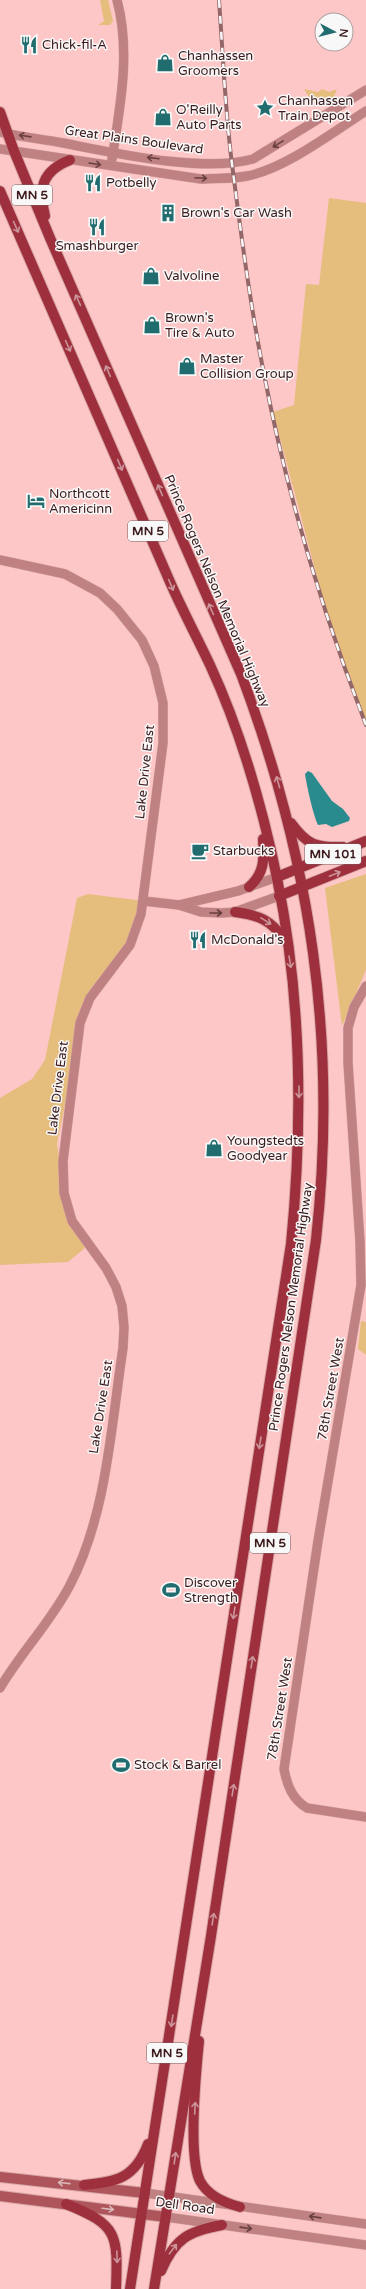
<svg xmlns="http://www.w3.org/2000/svg" width="366" height="2289" viewBox="0 0 366 2289" font-family="'Varela Round',sans-serif">
  <rect width="100%" height="100%" fill="#fec7c7"/>
  <g fill="#e5bd7d">
    <polygon points="100,0 108,0 113,21 110,25 98,25 104,21"/>
    <polygon points="304,89 318,92 322,89 329,92 337,89 333,99 324,105 312,102"/>
    <polygon points="329,198 366,203 366,721 328,618 273,412 294,405 306,284 319,285"/>
    <polygon points="366,874 366,970 342,1026 325,888"/>
    <polygon points="88,894 144,901 120,959 83,1016 57,1144 69,1211 85,1248 68,1262 0,1265 0,1098 32,1079 45,1060 77,898"/>
    <polygon points="361,1321 366,1322 366,1355 358,1349"/>
  </g>
  <path fill="#298b8e" d="M308,771L312,773L332,801L343,809L350,818L349,821L332,827L326,824L318,825C313,814 307,787 305,774Z"/>
  <g fill="none" stroke-linecap="round" stroke-linejoin="round">
    <g stroke="#d7a5a5" stroke-width="10">
      <g id="tertiary">
        <path d="M0,132C21,137 42,139 63,143C115,153 202,173 253,159L366,90"/>
        <path d="M0,149L201,179C217,178 232,179 247,176C285,169 333,132 366,111"/>
        <path d="M112,159C120,107 131,52 117,0"/>
        <path d="M0,560L65,574L100,593L117,609L142,640L154,666L163,703V743L141,914L130,945L90,998L80,1023L63,1161L64,1193L72,1221L106,1268L116,1287L122,1306L124,1327L123,1348C111,1426 107,1514 70,1585C51,1622 21,1652 0,1688"/>
        <polyline points="144,901 179,905 201,912 222,913 235,912 279,896"/>
        <polyline points="179,905 238,891 277,877"/>
        <path d="M366,986L354,1007L348,1028V1063L360,1242L361,1285L318,1541L284,1769C287,1785 292,1799 307,1808L366,1817"/>
        <polyline points="145,2193 366,2224"/>
        <polyline points="166,2217 366,2245"/>
      </g>
    </g>
    <g stroke="#d7a5a5" stroke-width="12">
      <g id="secondary">
        <polyline points="0,2177 145,2193"/>
        <polyline points="0,2196 166,2217"/>
      </g>
    </g>
    <g stroke="#d7a5a5" stroke-width="12">
      <g id="primary">
        <path d="M0,112L14,151L50,238L241,674C311,860 338,1042 316,1240L211,1936L154,2289"/>
        <path d="M0,191C56,319 112,447 167,575C180,606 196,635 210,665C241,732 262,806 277,878C302,999 303,1122 291,1244L130,2289"/>
        <path d="M45,216C38,188 42,171 70,160"/>
        <path d="M291,823C307,845 316,848 343,847"/>
        <polyline points="277,877 366,841"/>
        <path d="M249,887C265,873 264,859 263,839"/>
        <polyline points="279,896 366,861"/>
        <path d="M235,912C258,915 272,920 284,940"/>
        <path d="M199,2041C196,2071 188,2157 200,2181C208,2196 225,2203 240,2207"/>
        <path d="M84,2185C117,2182 135,2178 148,2144"/>
        <path d="M66,2204C118,2225 118,2234 116,2289"/>
        <path d="M161,2271C175,2238 189,2231 222,2225"/>
      </g>
    </g>
    <use href="#tertiary" stroke="#bf8182" stroke-width="9"/>
    <use href="#secondary" stroke="#ad555a" stroke-width="10"/>
    <use href="#primary" stroke="#9e303d" stroke-width="10"/>
    <g stroke="#936768" stroke-width="4">
      <path id="rail" d="M219,0C223,54 225,110 232,164C241,234 250,304 264,374C287,494 322,611 366,725"/>
    </g>
    <use href="#rail" stroke="#f8f8f8" stroke-width="2.5" stroke-dasharray="8" stroke-linecap="butt"/>
  </g>
  <defs><path id="oneway-shaft" d="M-6 0H5M1.5-3L5.5 0L1.5 3" fill="none" stroke-width="1.6" stroke-linecap="round" stroke-linejoin="round"/></defs>
  <g stroke="#6a3f40">
    <use href="#oneway-shaft" transform="translate(25 136) rotate(-172)"/>
    <use href="#oneway-shaft" transform="translate(278 144) rotate(149)"/>
    <use href="#oneway-shaft" transform="translate(153 158) rotate(-173)"/>
    <use href="#oneway-shaft" transform="translate(95 164) rotate(9)"/>
    <use href="#oneway-shaft" transform="translate(201 178) rotate(3)"/>
    <use href="#oneway-shaft" transform="translate(216 913)"/>
    <use href="#oneway-shaft" transform="translate(315 2217) rotate(-172)"/>
    <use href="#oneway-shaft" transform="translate(246 2228) rotate(8)"/>
  </g>
  <g stroke="#cb949a">
    <use href="#oneway-shaft" transform="translate(16 227) rotate(66)"/>
    <use href="#oneway-shaft" transform="translate(78 300) rotate(-115)"/>
    <use href="#oneway-shaft" transform="translate(68 346) rotate(66)"/>
    <use href="#oneway-shaft" transform="translate(108 371) rotate(-113)"/>
    <use href="#oneway-shaft" transform="translate(120 465) rotate(67)"/>
    <use href="#oneway-shaft" transform="translate(160 490) rotate(-113)"/>
    <use href="#oneway-shaft" transform="translate(171 585) rotate(67)"/>
    <use href="#oneway-shaft" transform="translate(211 609) rotate(-114)"/>
    <use href="#oneway-shaft" transform="translate(278 782) rotate(-106)"/>
    <use href="#oneway-shaft" transform="translate(335 874) rotate(-22)"/>
    <use href="#oneway-shaft" transform="translate(266 921) rotate(31)"/>
    <use href="#oneway-shaft" transform="translate(290 962) rotate(81)"/>
    <use href="#oneway-shaft" transform="translate(299 1092) rotate(90)"/>
    <use href="#oneway-shaft" transform="translate(260 1443) rotate(99)"/>
    <use href="#oneway-shaft" transform="translate(234 1613) rotate(99)"/>
    <use href="#oneway-shaft" transform="translate(252 1662) rotate(-81)"/>
    <use href="#oneway-shaft" transform="translate(233 1790) rotate(-81)"/>
    <use href="#oneway-shaft" transform="translate(213 1919) rotate(-81)"/>
    <use href="#oneway-shaft" transform="translate(172 2021) rotate(99)"/>
    <use href="#oneway-shaft" transform="translate(195 2108) rotate(-87)"/>
    <use href="#oneway-shaft" transform="translate(175 2158) rotate(-82)"/>
    <use href="#oneway-shaft" transform="translate(173 2249) rotate(-53)"/>
    <use href="#oneway-shaft" transform="translate(117 2257) rotate(88)"/>
  </g>
  <g stroke="#dab7b9">
    <use href="#oneway-shaft" transform="translate(64 2183) rotate(-174)"/>
    <use href="#oneway-shaft" transform="translate(108 2209) rotate(7)"/>
  </g>
  <defs>
    <g id="restaurant-bare" transform="scale(1.38)"><path d="M-5-6h1v4h1v-4h1v4h1v-4h1v5L-1.5 .5V6h-2V.5L-5-1ZM5-6V6H3V1.5H1.5Q1.5-4 5-6Z" fill="#206c6f" stroke="#f8f8f8" stroke-width="2.5" paint-order="stroke"/></g>
    <g id="shop-bare" transform="scale(1.38)"><path d="M-5-2.5h2.3a2.7 3.5 0 0 1 5.4 0H5L5.5 6h-11ZM-1.5-2.5h3a1.5 2.3 0 0 0-3 0Z" fill="#206c6f" stroke="#f8f8f8" stroke-width="2.5" paint-order="stroke"/></g>
    <g id="sight-bare" transform="scale(1.38)"><path d="M0-6L1.8-2.2L6-1.7L2.9 1.2L3.7 5.4L0 3.3L-3.7 5.4L-2.9 1.2L-6-1.7L-1.8-2.2Z" fill="#206c6f" stroke="#f8f8f8" stroke-width="2.5" paint-order="stroke"/></g>
    <g id="building-bare" transform="scale(1.38)"><path d="M-4-6H4V6H1V3H-1V6H-4ZM-2.5-4.3h1.7v1.8h-1.7ZM.8-4.3h1.7v1.8H.8ZM-2.5-1h1.7V.8h-1.7ZM.8-1h1.7V.8H.8Z" fill="#206c6f" stroke="#f8f8f8" stroke-width="2.5" paint-order="stroke"/></g>
    <g id="hotel-bare" transform="scale(1.38)"><path d="M-6-4.5h1.5V1H6V5H4.5V3h-9V5H-6ZM-4 0a1.8 1.8 0 1 1 3.6 0ZM.5 0V-2.5h3Q6-2.5 6 0Z" fill="#206c6f" stroke="#f8f8f8" stroke-width="2.5" paint-order="stroke"/></g>
    <g id="cafe-bare" transform="scale(1.38)"><path d="M-5.5-4.5H6V0H3Q3 3.5 0 3.5H-2.5Q-5.5 3.5-5.5 0ZM3-3.2v2h1.7v-2ZM-6 4.5H4V6H-6Z" fill="#206c6f" stroke="#f8f8f8" stroke-width="2.5" paint-order="stroke"/></g>
    <g id="stadium-bare" transform="scale(1.38)"><path d="M0-5a6.5 5 0 1 0 0 10a6.5 5 0 1 0 0-10ZM-3.5-1.8h7v3.6h-7Z" fill="#206c6f" stroke="#f8f8f8" stroke-width="2.5" paint-order="stroke"/></g>
  </defs>
  <g fill-rule="evenodd">
    <use href="#restaurant-bare" x="29" y="45"/>
    <use href="#shop-bare" x="165" y="63"/>
    <use href="#sight-bare" x="265" y="108"/>
    <use href="#shop-bare" x="163" y="117"/>
    <use href="#restaurant-bare" x="93" y="183"/>
    <use href="#building-bare" x="168" y="213"/>
    <use href="#restaurant-bare" x="97" y="227"/>
    <use href="#shop-bare" x="151" y="276"/>
    <use href="#shop-bare" x="152" y="325"/>
    <use href="#shop-bare" x="187" y="366"/>
    <use href="#hotel-bare" x="36" y="501"/>
    <use href="#cafe-bare" x="200" y="851"/>
    <use href="#restaurant-bare" x="198" y="940"/>
    <use href="#shop-bare" x="214" y="1148"/>
    <use href="#stadium-bare" x="171" y="1590"/>
    <use href="#stadium-bare" x="121" y="1765"/>
  </g>
  <g text-anchor="middle" dominant-baseline="central" stroke-width="3" stroke-linejoin="round" paint-order="stroke">
    <g fill="#f8f8f8" stroke="#755d5f" stroke-width="1">
      <rect x="12" y="185" width="40" height="20" rx="3"/>
      <rect x="128" y="521" width="40" height="20" rx="3"/>
      <rect x="305" y="844" width="56" height="20" rx="3"/>
      <rect x="250" y="1533" width="40" height="20" rx="3"/>
      <rect x="147" y="2043" width="40" height="20" rx="3"/>
    </g>
    <g font-size="12" font-weight="bold" fill="#3d1b1d">
      <text x="32" y="195">MN 5</text>
      <text x="148" y="531">MN 5</text>
      <text x="333" y="854">MN 101</text>
      <text x="270" y="1543">MN 5</text>
      <text x="167" y="2053">MN 5</text>
    </g>
    <g font-size="13" fill="#3d1b1d" stroke="#f8f8f8" text-anchor="start">
      <text x="42" y="45">Chick-fil-A</text>
      <text x="178" y="56">Chanhassen<tspan x="178" dy="15">Groomers</tspan></text>
      <text x="278" y="101">Chanhassen<tspan x="278" dy="15">Train Depot</tspan></text>
      <text x="176" y="110">O'Reilly<tspan x="176" dy="15">Auto Parts</tspan></text>
      <text x="106" y="183">Potbelly</text>
      <text x="181" y="213">Brown's Car Wash</text>
      <text x="97" y="246" text-anchor="middle">Smashburger</text>
      <text x="164" y="276">Valvoline</text>
      <text x="165" y="318">Brown's<tspan x="165" dy="15">Tire &amp; Auto</tspan></text>
      <text x="200" y="359">Master<tspan x="200" dy="15">Collision Group</tspan></text>
      <text x="49" y="494">Northcott<tspan x="49" dy="15">Americinn</tspan></text>
      <text x="213" y="851">Starbucks</text>
      <text x="211" y="940">McDonald's</text>
      <text x="227" y="1141">Youngstedts<tspan x="227" dy="15">Goodyear</tspan></text>
      <text x="184" y="1583">Discover<tspan x="184" dy="15">Strength</tspan></text>
      <text x="134" y="1765">Stock &amp; Barrel</text>
    </g>
    <g font-size="13" fill="#3d1b1d" stroke="#f8f8f8">
      <text transform="translate(134 140) rotate(8)">Great Plains Boulevard</text>
      <text transform="translate(217 591) rotate(67)">Prince Rogers Nelson Memorial Highway</text>
      <text transform="translate(145 772) rotate(-84)">Lake Drive East</text>
      <text transform="translate(58 1088) rotate(-83)">Lake Drive East</text>
      <text transform="translate(291 1307) rotate(-82)">Prince Rogers Nelson Memorial Highway</text>
      <text transform="translate(331 1389) rotate(-80)">78th Street West</text>
      <text transform="translate(101 1407) rotate(-81)">Lake Drive East</text>
      <text transform="translate(280 1709) rotate(-81)">78th Street West</text>
      <text transform="translate(185 2206) rotate(8)">Dell Road</text>
    </g>
  </g>
  <g transform="translate(334 32) rotate(97)"><circle r="19" fill="#f8f8f8" stroke="#ada0a0"/>
  <path d="M0-3L7 15L0 10L-7 15Z" fill="#206c6f"/>
  <text y="-6" font-size="11" font-weight="bold" text-anchor="middle" fill="#3d1b1d">N</text>
  </g>
</svg>
